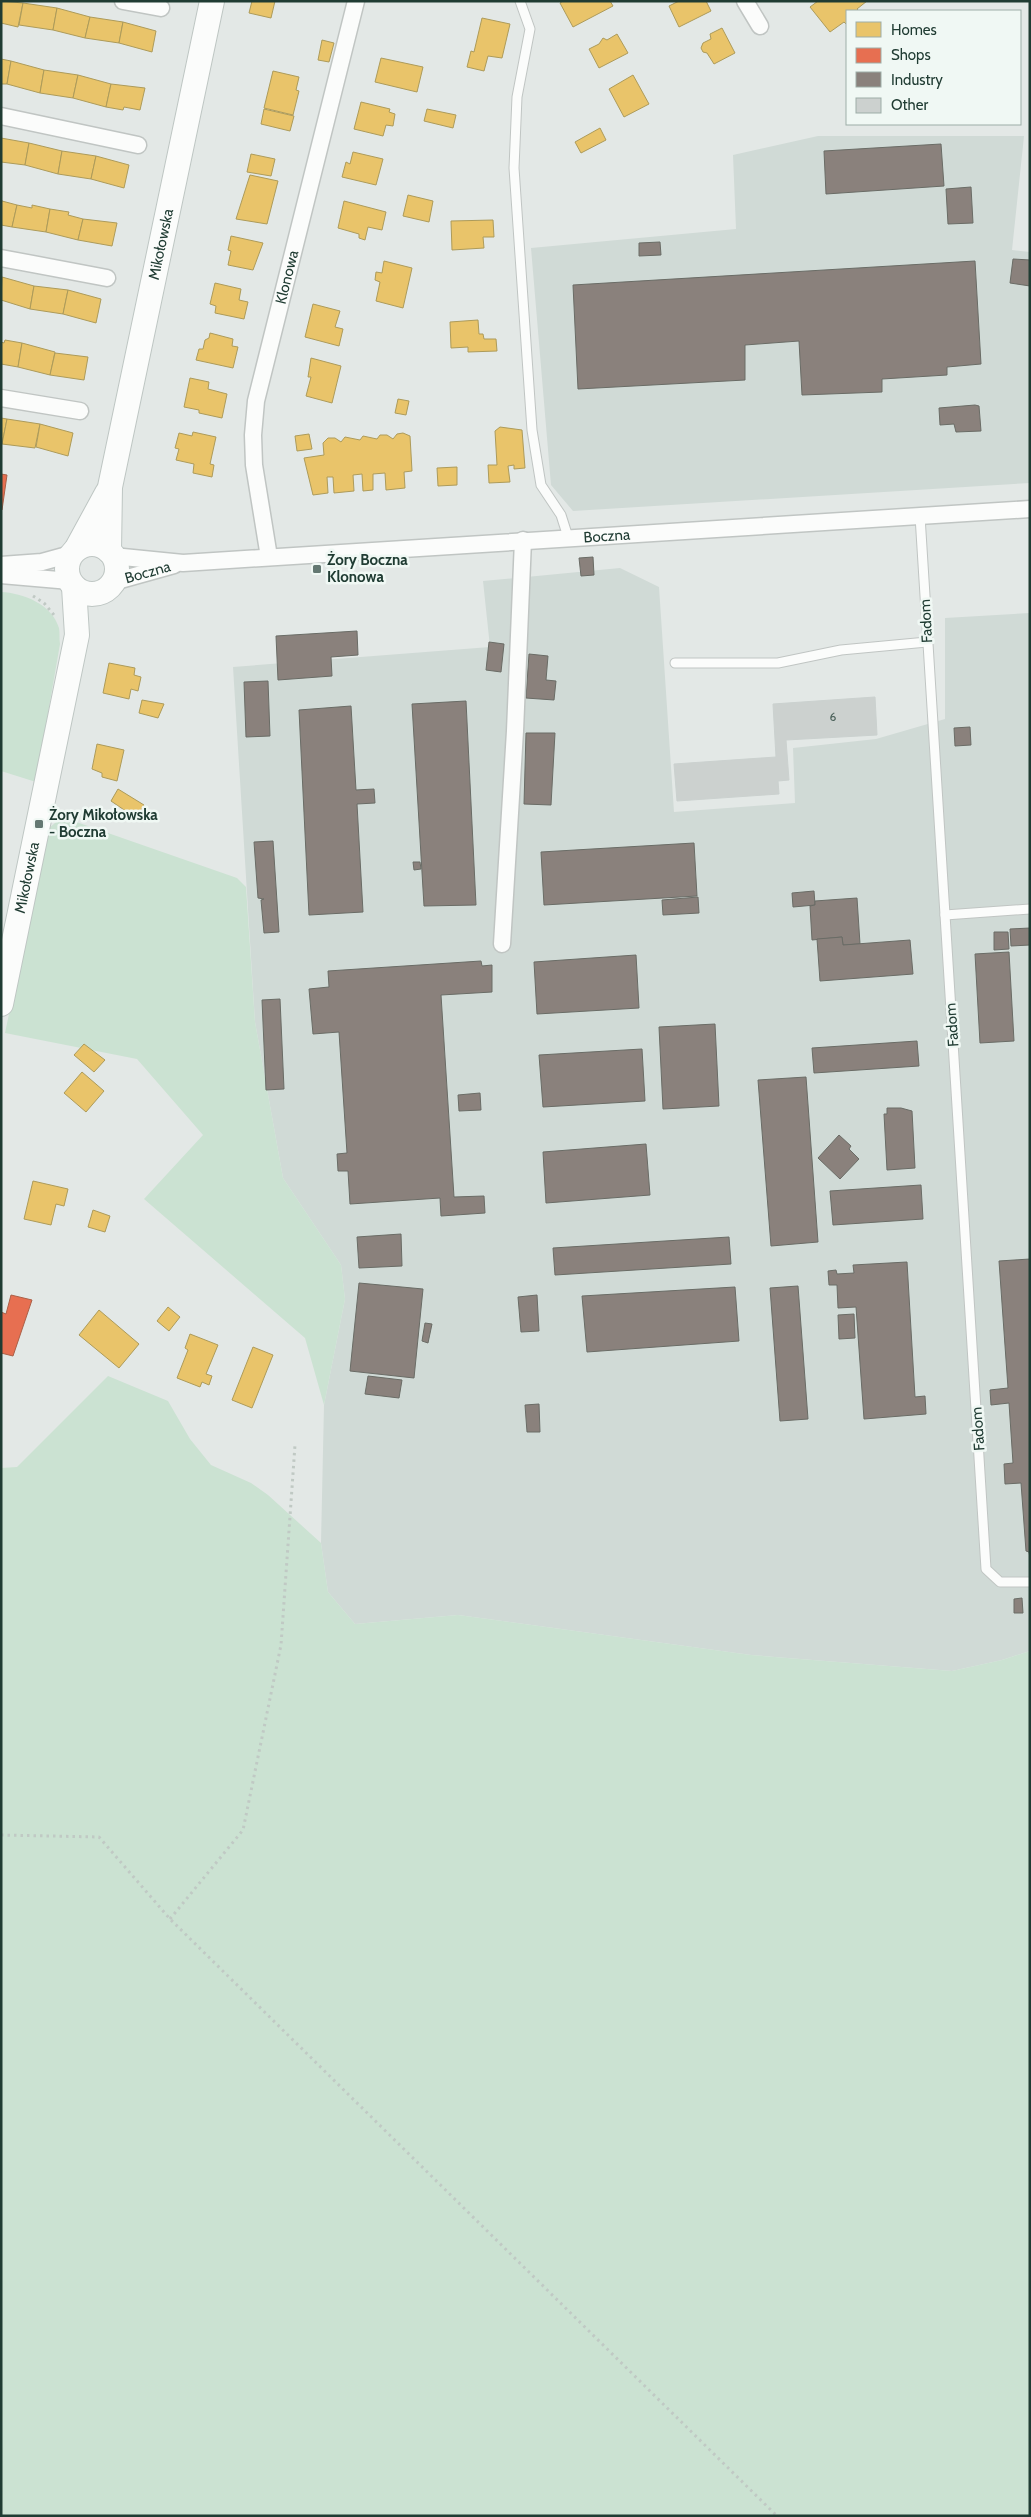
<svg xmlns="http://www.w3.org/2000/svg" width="1031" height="2517" viewBox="0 0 1031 2517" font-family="Cabin,sans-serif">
  <rect width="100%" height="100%" fill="#e3e8e6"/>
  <g fill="#d0dad6">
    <polygon points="818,136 1024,136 1012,250 1030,252 1030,483 573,511 551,485 531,248 736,229 733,155"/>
    <polygon points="620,568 659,587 674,812 795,803 793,748 876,739 945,719 945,618 1030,613 1030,1651 1002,1660 952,1671 751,1655 458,1615 355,1624 328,1592 321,1543 324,1405 345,1299 341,1265 283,1178 255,1022 233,667 490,647 483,581"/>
  </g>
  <g fill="#cbe2d2">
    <path d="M1,592C23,593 52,604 59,628C60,633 59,639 60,644L36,782L1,771Z"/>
    <polygon points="62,817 237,878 246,887 255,1022 283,1178 341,1265 345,1299 324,1405 305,1338 144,1199 203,1135 137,1059 5,1033 48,829"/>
    <polygon points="108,1376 168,1401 190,1439 211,1465 251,1483 268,1495 321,1543 328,1592 355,1624 458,1615 751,1655 952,1671 1002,1660 1030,1651 1030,2516 1,2516 1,1468 17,1467"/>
  </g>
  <g fill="#e9c46a" stroke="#ad9b5a">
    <polygon points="1,1 23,3 18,27 1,23"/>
    <polygon points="252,1 275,1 271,18 249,13"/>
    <polygon points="563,1 610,1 613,6 573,27 560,3"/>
    <polygon points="679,1 706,1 711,11 679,27 669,6"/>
    <polygon points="818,1 867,1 857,9 859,11 847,11 847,25 844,22 830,32 810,7"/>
    <polygon points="23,3 57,8 53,30 19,25"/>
    <polygon points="57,8 90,17 85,38 53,30"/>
    <polygon points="90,17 123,22 119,43 85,38"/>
    <polygon points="482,18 510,24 502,58 488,56 484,71 467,67 471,51 474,52"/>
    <polygon points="123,22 156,31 152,52 119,43"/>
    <polygon points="722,28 735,53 714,64 707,53 703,52 701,48 703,43 711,39 710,34"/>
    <polygon points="617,34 628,53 599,68 589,49 599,44 603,38 607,40"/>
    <polygon points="322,40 334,43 329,62 318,60"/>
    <polygon points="381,58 423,67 417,92 375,82"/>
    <polygon points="1,59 11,61 7,84 1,84"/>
    <polygon points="11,61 44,70 40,93 7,84"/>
    <polygon points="44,70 78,75 73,98 40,93"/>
    <polygon points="273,71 299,77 296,90 299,91 293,115 264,108"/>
    <polygon points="78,75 111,84 106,107 73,98"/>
    <polygon points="633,75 649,104 624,117 609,89"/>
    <polygon points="111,84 145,88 140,110 124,107 123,110 106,107"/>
    <polygon points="361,102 390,109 389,112 395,114 393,126 386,125 383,136 354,129"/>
    <polygon points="264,109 294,116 290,131 261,124"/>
    <polygon points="427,109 456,115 453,128 424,121"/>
    <polygon points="600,128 606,140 581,153 575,142"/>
    <polygon points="1,138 29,143 25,165 1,162"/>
    <polygon points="29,143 62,151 58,174 25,165"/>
    <polygon points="62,151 96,156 91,179 58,174"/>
    <polygon points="353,152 383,159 376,185 342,177 346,162 350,164"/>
    <polygon points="251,154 275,159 271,176 247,172"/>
    <polygon points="96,156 129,165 124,188 91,179"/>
    <polygon points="250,175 278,181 267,224 236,219"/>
    <polygon points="408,195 433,201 429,222 403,216"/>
    <polygon points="1,199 2,201 17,205 12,227 1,225"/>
    <polygon points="344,201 386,212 382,230 368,227 365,240 359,238 359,234 338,228"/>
    <polygon points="17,205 32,208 32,205 50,209 46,232 12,227"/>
    <polygon points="50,209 69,212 68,215 83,219 78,240 46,232"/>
    <polygon points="83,219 117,223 112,246 78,240"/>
    <polygon points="493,220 494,237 483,237 484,248 452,250 451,221"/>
    <polygon points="231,236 263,243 253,270 228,265 231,251 228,250"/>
    <polygon points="384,261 412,268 403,308 376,301 380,282 375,280 376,272 382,273"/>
    <polygon points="2,277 34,286 30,309 1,300"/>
    <polygon points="215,283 241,289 239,300 248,302 244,319 215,313 216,306 210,304"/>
    <polygon points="34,286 68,290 63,314 30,309"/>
    <polygon points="68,290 101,299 96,323 63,314"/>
    <polygon points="313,304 340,311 335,327 343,329 339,346 305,337"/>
    <polygon points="478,320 479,334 483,334 484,339 496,339 497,351 468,352 468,347 451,348 450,322"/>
    <polygon points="210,333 233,339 232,346 238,347 233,368 196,360 199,349 203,349 205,340 209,338"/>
    <polygon points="5,340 22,343 18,367 1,364 1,342 4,343"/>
    <polygon points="22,343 55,352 50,375 18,367"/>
    <polygon points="55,353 88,357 84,380 50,375"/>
    <polygon points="311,358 341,366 332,403 306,396 311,377 308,377"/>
    <polygon points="190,378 209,382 208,389 227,394 222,418 199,413 199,410 184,407"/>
    <polygon points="398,399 409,401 406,415 395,413"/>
    <polygon points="1,418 7,419 2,444 1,444"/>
    <polygon points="7,419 40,424 35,448 2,444"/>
    <polygon points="40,424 73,433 68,456 36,447"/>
    <polygon points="500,427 522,430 525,468 514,469 514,465 508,466 510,482 489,483 488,465 497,465 495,431"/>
    <polygon points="193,432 216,437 210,464 214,465 212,477 193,473 194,464 176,460 179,449 175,448 179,433 192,436"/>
    <polygon points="403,433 410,436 412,471 404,472 405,488 386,490 385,473 373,474 373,490 363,491 362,474 353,475 354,491 334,493 333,477 327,477 328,493 313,495 304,458 324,455 323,443 328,438 335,438 341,442 345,437 360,440 363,436 377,439 380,435 387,435 393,439 397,434"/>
    <polygon points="309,434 312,449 297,451 295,436"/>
    <polygon points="457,467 457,485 438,486 437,468"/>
    <polygon points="109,663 135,668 134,675 141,677 138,691 131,689 129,699 103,693"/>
    <polygon points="142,700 164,704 158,718 139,713"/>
    <polygon points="97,744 124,750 117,781 102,777 102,773 92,769"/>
    <polygon points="118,789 144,805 136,818 111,801"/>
    <polygon points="84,1044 105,1060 94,1072 74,1055"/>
    <polygon points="82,1072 104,1091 86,1112 64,1093"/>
    <polygon points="33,1181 68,1189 64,1206 56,1204 51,1225 24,1219"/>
    <polygon points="93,1210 110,1216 105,1232 88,1227"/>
    <polygon points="168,1307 180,1317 169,1331 157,1321"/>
    <polygon points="99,1310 139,1344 119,1368 79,1335"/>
    <polygon points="190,1334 218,1345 206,1374 212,1376 209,1385 202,1382 200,1387 177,1378 188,1350 185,1348"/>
    <polygon points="253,1347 273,1355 252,1408 232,1400"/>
  </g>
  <g fill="#e76f51" stroke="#ab6048">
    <polygon points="1,474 7,475 2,510 1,510"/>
    <polygon points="11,1295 32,1300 13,1356 1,1353 1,1312 6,1314"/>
  </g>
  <g fill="#8a817c" stroke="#6a6c66">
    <polygon points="941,144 944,186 826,194 824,151"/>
    <polygon points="971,187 973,223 948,224 946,189"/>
    <polygon points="660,242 661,255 639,256 639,243"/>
    <polygon points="1013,259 1030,260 1030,286 1010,283"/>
    <polygon points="975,261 981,364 947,367 947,375 882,379 882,392 802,395 799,341 745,345 745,380 578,389 573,285"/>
    <polygon points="975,405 979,406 981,431 956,432 954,424 940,425 939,408"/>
    <polygon points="593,557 594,575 581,576 579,558"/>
    <polygon points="357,631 358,655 331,657 332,676 278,680 276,636"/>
    <polygon points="489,642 504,644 501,672 486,670"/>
    <polygon points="529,654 548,656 546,680 556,681 554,700 526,698"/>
    <polygon points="268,681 270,736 246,737 244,682"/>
    <polygon points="466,701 476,905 424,906 412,704"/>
    <polygon points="351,706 356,790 374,789 375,803 357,804 363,912 309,915 299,710"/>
    <polygon points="970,727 971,745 955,746 954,728"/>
    <polygon points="526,733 555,733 551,805 524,804"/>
    <polygon points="273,841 279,932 264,933 261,900 264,899 258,898 254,842"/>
    <polygon points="694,843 697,896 544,905 541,852"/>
    <polygon points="413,862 420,862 421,869 414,870"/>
    <polygon points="814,891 815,905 793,907 792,893"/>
    <polygon points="698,897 699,913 663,915 662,900"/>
    <polygon points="857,898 860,944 843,945 842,937 812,940 810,906 815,905 815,901"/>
    <polygon points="1030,928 1030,945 1011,946 1010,929"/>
    <polygon points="994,932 1008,932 1009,949 994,950"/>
    <polygon points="842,937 843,945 910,940 913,974 820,981 817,939"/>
    <polygon points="1009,952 1014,1041 980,1043 975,954"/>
    <polygon points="636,955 639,1008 537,1014 534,962"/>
    <polygon points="481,961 482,966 492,965 492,992 441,995 454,1197 484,1196 485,1213 441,1216 440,1198 350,1204 348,1171 338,1171 337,1154 347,1153 339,1032 313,1034 309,989 329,987 328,971"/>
    <polygon points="280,999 284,1089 266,1090 262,1000"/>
    <polygon points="715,1024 719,1106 663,1109 659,1027"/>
    <polygon points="917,1041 919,1066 814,1073 812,1048"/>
    <polygon points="642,1049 645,1101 543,1107 539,1055"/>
    <polygon points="806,1077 818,1242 771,1246 758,1080"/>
    <polygon points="480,1093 481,1110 459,1111 458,1095"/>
    <polygon points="887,1108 901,1108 912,1111 915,1168 887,1170 884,1114 887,1114"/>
    <polygon points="839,1135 851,1146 849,1149 859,1159 840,1179 818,1158"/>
    <polygon points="646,1144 650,1195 546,1203 543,1152"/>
    <polygon points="921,1185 923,1219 833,1225 830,1191"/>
    <polygon points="401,1234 402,1266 359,1268 357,1237"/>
    <polygon points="729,1237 731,1264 555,1275 553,1248"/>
    <polygon points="1030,1259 1030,1558 1029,1552 1026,1551 1021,1483 1005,1484 1004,1464 1013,1463 1009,1403 991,1405 990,1390 1008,1388 999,1261"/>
    <polygon points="907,1262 915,1397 925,1396 926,1414 864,1419 856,1307 838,1308 837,1285 829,1285 828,1271 836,1270 837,1274 854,1273 853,1265"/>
    <polygon points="359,1283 423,1289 414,1378 350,1371"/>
    <polygon points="798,1286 808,1419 780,1421 770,1288"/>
    <polygon points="735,1287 739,1341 587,1352 582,1296"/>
    <polygon points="537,1295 539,1331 521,1332 518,1297"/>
    <polygon points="854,1314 855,1338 839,1339 838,1315"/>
    <polygon points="425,1323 432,1324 428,1343 422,1341"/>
    <polygon points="368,1376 402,1380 399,1398 365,1394"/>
    <polygon points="539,1404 540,1432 527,1432 525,1405"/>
    <polygon points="1022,1598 1023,1613 1014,1613 1014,1599"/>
  </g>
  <polygon fill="#ccd1cf" stroke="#cbd1cf" points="875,697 877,735 786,740 789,780 778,781 779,794 677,801 674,764 776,757 773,704"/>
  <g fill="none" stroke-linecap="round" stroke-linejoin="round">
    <g stroke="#c0c5c3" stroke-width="11">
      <g id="lane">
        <polyline points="520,1 530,29 517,97 514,168 532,430 541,485 561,515 568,537"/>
        <polyline points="920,516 986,1569 1000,1582 1030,1582"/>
        <polyline points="675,663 778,663 841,650 927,642"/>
        <polyline points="945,915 1030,909"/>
      </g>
    </g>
    <g stroke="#c0c5c3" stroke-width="19">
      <g id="street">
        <polyline points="123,1 161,8"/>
        <polyline points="745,1 760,26"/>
        <polyline points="1,116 138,145"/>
        <polyline points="1,258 107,278"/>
        <polyline points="1,398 80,411"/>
        <path id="s1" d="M113,556L183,563L1030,509"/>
        <path id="s2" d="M269,557L254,465L253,435L256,401L356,1"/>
        <polyline points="1,565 42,562 71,554"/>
        <polyline points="1,575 70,581"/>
        <path id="s3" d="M113,582L174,565"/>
        <polyline points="502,944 515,731 523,540"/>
      </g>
    </g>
    <g stroke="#bec6c3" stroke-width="26">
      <g id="secondary">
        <circle cx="92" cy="569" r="25"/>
        <polyline points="77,548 107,493"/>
        <path id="s4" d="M109,551L110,487L212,1"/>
        <path id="s5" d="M1,1004L77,635L74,587"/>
      </g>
    </g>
    <g stroke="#c0c9c4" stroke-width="3" stroke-dasharray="2.5 4" stroke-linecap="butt">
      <polyline points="33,596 44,603 54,615"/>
      <polyline points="1,1835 99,1837 170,1919 777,2516"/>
      <polyline points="170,1919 243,1830 281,1645 295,1445"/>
    </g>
    <use href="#lane" stroke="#fbfcfb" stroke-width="9"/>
    <use href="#street" stroke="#fbfcfb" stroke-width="16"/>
    <use href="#secondary" stroke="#fbfcfb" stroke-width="24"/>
  </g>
  <g fill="#647872" stroke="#f0f8f4" stroke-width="2">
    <rect x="312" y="564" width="10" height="10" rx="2.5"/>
    <rect x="34" y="819" width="10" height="10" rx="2.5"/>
  </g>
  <g text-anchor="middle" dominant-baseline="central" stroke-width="5" stroke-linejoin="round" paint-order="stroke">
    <g font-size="12" fill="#4c625b">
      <text x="833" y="716">6</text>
    </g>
    <g font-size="15" fill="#203c33" stroke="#f0f8f4">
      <text stroke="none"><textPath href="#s4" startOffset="312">Mikołowska</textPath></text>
      <text stroke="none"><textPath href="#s2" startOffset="285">Klonowa</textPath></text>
      <text stroke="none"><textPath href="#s1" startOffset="495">Boczna</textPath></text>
      <text stroke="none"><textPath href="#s3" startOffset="36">Boczna</textPath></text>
      <text transform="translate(926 621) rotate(-93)">Fadom</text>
      <text stroke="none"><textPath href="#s5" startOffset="129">Mikołowska</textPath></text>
      <text transform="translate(952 1025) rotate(-94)">Fadom</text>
      <text transform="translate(978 1429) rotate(-94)">Fadom</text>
    </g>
    <g font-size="15" font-weight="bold" fill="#203c33" stroke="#f0f8f4" text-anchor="start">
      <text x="327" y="560">Żory Boczna<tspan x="327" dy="17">Klonowa</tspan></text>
      <text x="49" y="815">Żory Mikołowska<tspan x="49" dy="17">- Boczna</tspan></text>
    </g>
  </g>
  <rect width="1031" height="2517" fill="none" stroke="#203c33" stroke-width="5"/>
  <rect x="846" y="10" width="175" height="115" fill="#f0f8f4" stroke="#9dada7"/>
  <rect x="856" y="22" width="25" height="15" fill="#e9c46a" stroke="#9dada7"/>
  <text x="891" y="35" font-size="15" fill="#203c33">Homes</text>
  <rect x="856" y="48" width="25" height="15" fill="#e76f51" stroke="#9dada7"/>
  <text x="891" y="60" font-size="15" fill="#203c33">Shops</text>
  <rect x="856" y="72" width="25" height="15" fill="#8a817c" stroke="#9dada7"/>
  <text x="891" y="85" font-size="15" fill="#203c33">Industry</text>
  <rect x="856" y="98" width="25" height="15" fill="#ccd1cf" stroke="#9dada7"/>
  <text x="891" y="110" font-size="15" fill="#203c33">Other</text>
</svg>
